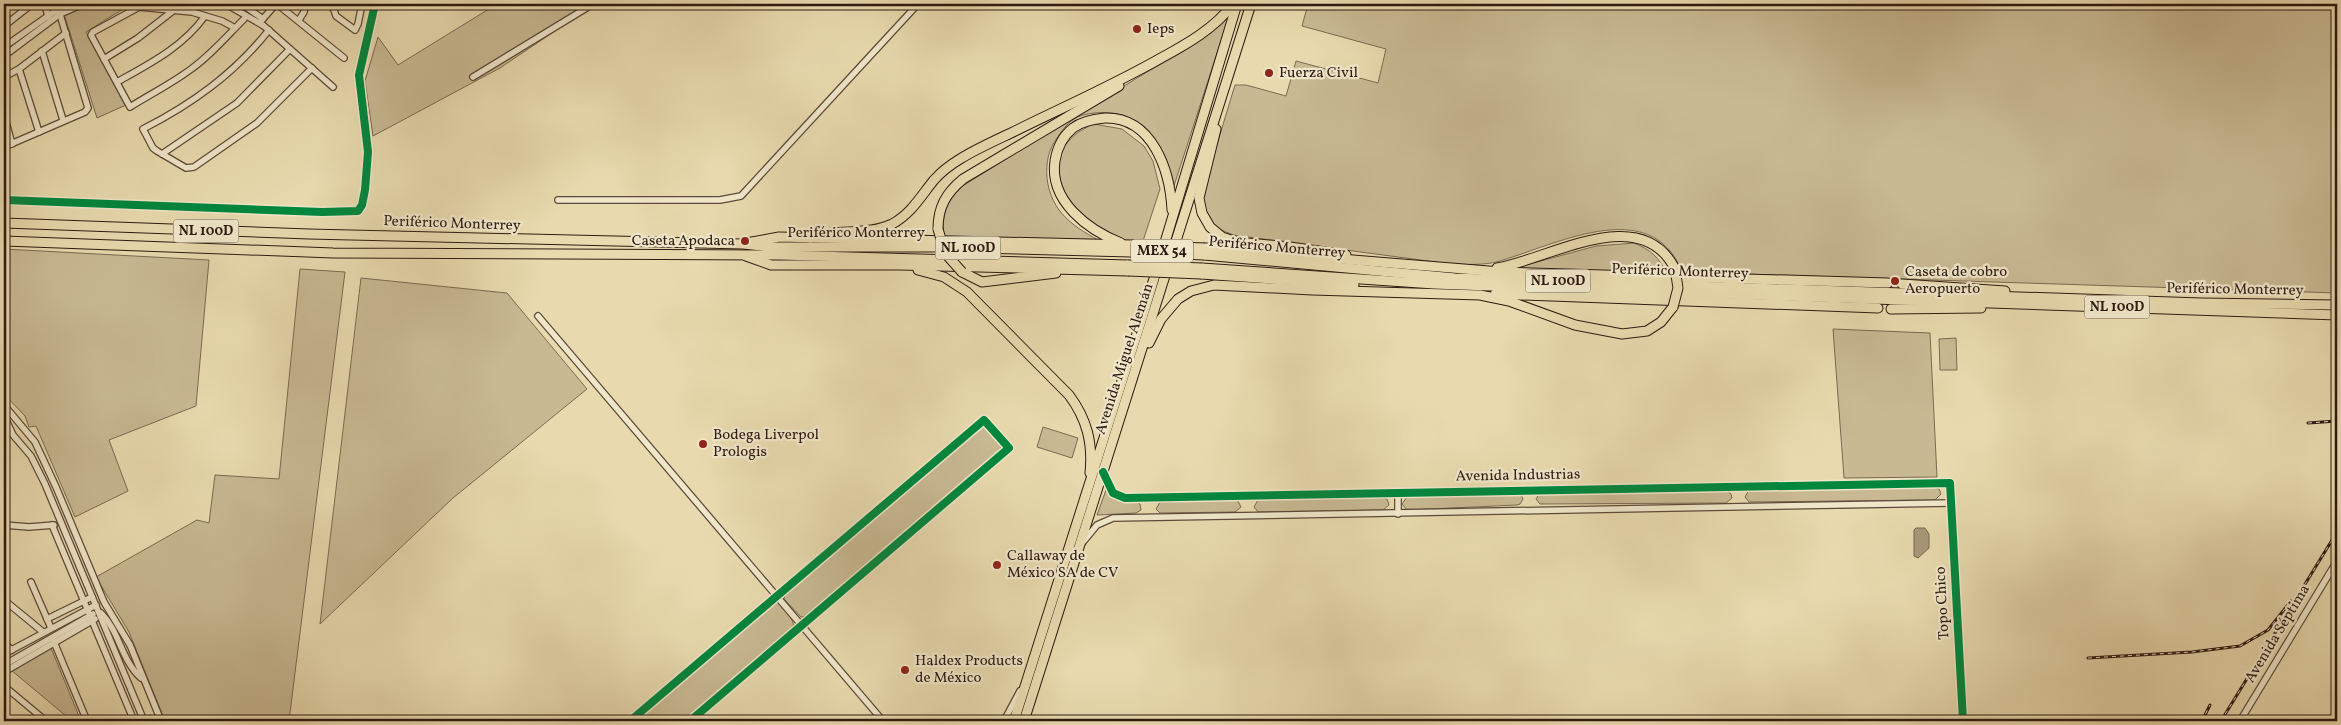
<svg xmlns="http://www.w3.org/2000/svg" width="2341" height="725" viewBox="0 0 2341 725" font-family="Vollkorn,serif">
  <rect width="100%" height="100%" fill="#e8daae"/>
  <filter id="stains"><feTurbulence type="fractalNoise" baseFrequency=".004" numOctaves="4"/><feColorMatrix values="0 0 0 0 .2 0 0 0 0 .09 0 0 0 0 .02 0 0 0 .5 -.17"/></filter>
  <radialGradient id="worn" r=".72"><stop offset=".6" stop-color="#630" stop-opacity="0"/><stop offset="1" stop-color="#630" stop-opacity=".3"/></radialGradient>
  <g fill="#c8b993" stroke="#7a6a52">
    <polygon points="90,4 131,4 86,32 126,105 97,118 64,14"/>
    <polygon points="497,4 595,4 500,68 373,136 365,81 378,37 398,65"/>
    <path d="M1308,4H2337V293L1682,272C1651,192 1552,247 1496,262C1484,265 1470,264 1458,265L1233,235L1217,228L1207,216L1202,194L1235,85H1246L1286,96L1296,61L1378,83L1386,49L1302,26Z"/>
    <path d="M1230,13L1171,195C1170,186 1170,176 1167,168C1161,154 1141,124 1127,117C1115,111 1091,111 1078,117C1069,121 1062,130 1057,138C1048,150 1046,163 1047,178C1051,213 1075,228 1104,243L944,238C941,215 946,203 961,187C1020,151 1078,114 1137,78C1170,58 1205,43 1230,13Z"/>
    <path d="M1094,124L1122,129L1144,146L1153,161L1160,189L1142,244C1114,240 1088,225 1069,204C1066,200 1065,195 1063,190C1050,160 1064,136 1094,124Z"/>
    <path d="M1634,243C1649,249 1661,258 1666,274L1504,271L1596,246Z"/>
    <polygon points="4,249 209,260 196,406 109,440 128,491 75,517 36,426 29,427 25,416 4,394"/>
    <polygon points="300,269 345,272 289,721 165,721 129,632 96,577 197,520 209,523 215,475 279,479"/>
    <polygon points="361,278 507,293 587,389 453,498 320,624"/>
    <polygon points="1833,329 1930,333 1937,477 1844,478"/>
    <polygon points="1956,338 1957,370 1940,370 1939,339"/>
    <polygon points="984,424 1002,443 1000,453 811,615 801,617 784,599 785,594"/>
    <polygon points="1043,427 1078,438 1072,458 1037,447"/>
    <polygon points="1935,487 1939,489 1941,494 1935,500 1749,502 1745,497 1749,490"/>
    <polygon points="1106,490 1108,490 1118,500 1135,501 1140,504 1141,510 1136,513 1097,515"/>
    <polygon points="1726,490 1731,494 1732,498 1726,503 1540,504 1536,499 1540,493"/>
    <polygon points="1516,493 1521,495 1523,499 1520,504 1517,505 1407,510 1402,504 1407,497"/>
    <polygon points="1383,498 1387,499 1389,505 1383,510 1258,512 1254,507 1258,500"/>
    <polygon points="1234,500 1238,501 1241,507 1235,512 1160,513 1156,509 1160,502"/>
    <path d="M776,601C782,608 796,619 793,629L685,721H634Z"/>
    <polygon points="51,648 81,721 72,721 11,670"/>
  </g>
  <polygon fill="#a89979" stroke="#776650" points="1916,528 1925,528 1929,534 1929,548 1918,558 1914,556 1914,530"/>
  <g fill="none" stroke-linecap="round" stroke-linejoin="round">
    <g stroke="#5c4a39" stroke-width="8">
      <g id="minor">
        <polyline points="45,4 48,17"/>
        <polyline points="226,4 264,26 333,87"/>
        <polyline points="242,4 263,19"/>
        <polyline points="277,4 344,58"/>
        <polyline points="332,4 336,16 355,30 358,24 362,4"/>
        <polyline points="299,20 304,12 305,4"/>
        <polyline points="261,21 276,4"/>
        <polyline points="4,26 32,4"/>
        <path d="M235,28L222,21L192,12L139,7L93,32L91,35L130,107C149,95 169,85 187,72C208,58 226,37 244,19"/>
        <path d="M269,30C234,74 192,104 143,129L153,148L157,151L186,168L194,167L257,123L312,68"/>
        <polyline points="4,47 65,4"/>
        <polyline points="42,51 63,120"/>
        <polyline points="4,56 60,14 83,4"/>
        <polyline points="104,59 138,38 174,10"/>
        <polyline points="19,69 39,132"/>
        <polyline points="4,77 19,69 66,33"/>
        <polyline points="473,77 593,4"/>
        <path d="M117,82C149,64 183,47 205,16"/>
        <polyline points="4,115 12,144"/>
        <polyline points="4,147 85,112 88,108 58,8"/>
        <polyline points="162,154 237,103 290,49"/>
        <polyline points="4,200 322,212 358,211 362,205 365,190 368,152 359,75 375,4"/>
        <polyline points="558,200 720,200 741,196 918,4"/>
        <polyline points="538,316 883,721"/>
        <polyline points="4,405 35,442 56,487 104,602 130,645 161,721"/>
        <polyline points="4,416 13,435 31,456 45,484 144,721"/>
        <polyline points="1103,473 1113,493 1125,498 1950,483 1963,721"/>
        <polyline points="1398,493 1398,514"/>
        <polyline points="4,525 29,527 54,525"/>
        <polyline points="52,525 134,721"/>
        <polyline points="1083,542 1097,525 1113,518 1951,503"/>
        <polyline points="31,582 51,628"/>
        <polyline points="4,600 43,632"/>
        <path d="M101,613C120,632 121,660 141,678"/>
        <polyline points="47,619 92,597"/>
        <polyline points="54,642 87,721"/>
        <polyline points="4,643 12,650"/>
        <polyline points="4,654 96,605"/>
        <polyline points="4,665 93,614"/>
        <polyline points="4,672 95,619"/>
        <polyline points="4,686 46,721"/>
        <polyline points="630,721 984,420 1009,448 690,721"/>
        <polyline points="1004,721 1020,691"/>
        <polyline points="2240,721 2337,561"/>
      </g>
    </g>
    <g stroke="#2d1a12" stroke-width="11">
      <g id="highway">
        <polyline points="1216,129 1199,198 1202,213 1210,227 1222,237 1237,242 1290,247 1346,255"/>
        <polyline points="4,223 309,234 743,244 770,247 935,247 1131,252"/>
        <path d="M938,229C938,207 946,193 963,179L1119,86"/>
        <path d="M810,238C836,228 867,236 892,224C911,214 921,196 934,180C941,172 950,165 960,159C976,149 994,141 1011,133C1061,108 1112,86 1161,58C1187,44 1215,28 1233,4"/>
        <polyline points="4,241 333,253 780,255 1128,265"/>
        <polyline points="746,243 779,237 1132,245"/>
        <path d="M1121,243C1088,230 1049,201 1055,161C1057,148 1063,136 1073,128C1082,121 1094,119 1105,118C1153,117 1170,171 1172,210"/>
        <polyline points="1205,248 1501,272 1888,283"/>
        <polyline points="1204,255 1455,278 2201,303 2337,305"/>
        <polyline points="746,256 771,265 900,265 1128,271"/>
        <polyline points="1202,268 1434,284 2337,315"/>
        <path d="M1497,268C1550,259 1641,201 1675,269"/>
        <path d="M918,270L944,277L967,292L1069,395C1087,419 1093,443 1090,473"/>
        <polyline points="962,272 982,282 1056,273"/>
        <polyline points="1201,274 1354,285"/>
        <polyline points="1902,284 2005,291"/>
        <polyline points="1495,294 1878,308"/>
        <polyline points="1891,309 1981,308"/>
        <polyline points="1149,343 1161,319 1178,299 1191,291 1214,285 1312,290 1480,295 1509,301 1575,325 1622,334 1647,331 1661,322 1673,307"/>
        <polyline points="1014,721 1143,315 1237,4"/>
        <polyline points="1024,721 1251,4"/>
      </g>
    </g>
    <use href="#minor" stroke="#f0e7ca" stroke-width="5.5"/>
    <use href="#highway" stroke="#e8daae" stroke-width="9"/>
    <g stroke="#2d1a12" stroke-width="3">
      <g id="rail">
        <polyline points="2308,423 2337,421"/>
        <polyline points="2088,658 2192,652 2240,646 2268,630 2291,601"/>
        <polyline points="2202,721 2210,705"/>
        <polyline points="2221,721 2337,532"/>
      </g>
    </g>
    <use href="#rail" stroke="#f0e7ca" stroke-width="1" stroke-dasharray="4" stroke-linecap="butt"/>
    <g stroke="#2d1a12" stroke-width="11" stroke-linecap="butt">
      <g id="highway-bridge">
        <polyline points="938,229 945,253 962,272"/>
        <polyline points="1132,245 1205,248"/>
        <polyline points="1131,252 1204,255"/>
        <polyline points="1128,265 1202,268"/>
        <polyline points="1128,271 1201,274"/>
        <polyline points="1673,307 1678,288 1675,269"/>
      </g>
    </g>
    <use href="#highway-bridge" stroke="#e8daae" stroke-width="9"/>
    <g stroke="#f0e7ca" stroke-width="11">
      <g id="cycleway">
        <polyline points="4,200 322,212 358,211 362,205 365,190 368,152 359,75 375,4"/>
        <polyline points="1103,472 1113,493 1125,498 1950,483 1963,721"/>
        <polyline points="630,721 984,420 1009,448 690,721"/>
      </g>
    </g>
    <use href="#cycleway" stroke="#00873e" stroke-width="8"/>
  </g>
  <g fill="#8f2418" stroke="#f0e7ca" stroke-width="2">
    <circle cx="1137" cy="29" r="5"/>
    <circle cx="1269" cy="73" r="5"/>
    <circle cx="745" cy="241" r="5"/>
    <circle cx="1895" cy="281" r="5"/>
    <circle cx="703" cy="444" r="5"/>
    <circle cx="997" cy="565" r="5"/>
    <circle cx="905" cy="670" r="5"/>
  </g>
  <g text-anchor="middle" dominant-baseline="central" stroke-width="4.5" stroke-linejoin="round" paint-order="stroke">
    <g fill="#f0e7ca" stroke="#685849" stroke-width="1">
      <rect x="173.5" y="219.5" width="65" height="23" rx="4"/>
      <rect x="935.5" y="236.5" width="65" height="23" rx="4"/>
      <rect x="1131" y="239.5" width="62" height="23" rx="4"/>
      <rect x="1525.5" y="269.5" width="65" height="23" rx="4"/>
      <rect x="2084.5" y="295.5" width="65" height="23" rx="4"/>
    </g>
    <g font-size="14" font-weight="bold" fill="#2d1a12">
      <text x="206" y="231">NL 100D</text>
      <text x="968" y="248">NL 100D</text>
      <text x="1162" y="251">MEX 54</text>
      <text x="1558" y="281">NL 100D</text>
      <text x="2117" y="307">NL 100D</text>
    </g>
    <g font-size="15" fill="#2d1a12" stroke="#f0e7ca" text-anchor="start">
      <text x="1147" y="29">Ieps</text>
      <text x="1279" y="73">Fuerza Civil</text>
      <text x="735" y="241" text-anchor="end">Caseta Apodaca</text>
      <text x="1905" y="272">Caseta de cobro<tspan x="1905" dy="17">Aeropuerto</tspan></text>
      <text x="713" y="435">Bodega Liverpol<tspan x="713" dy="17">Prologis</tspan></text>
      <text x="1007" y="556">Callaway de<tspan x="1007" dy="17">México SA de CV</tspan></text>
      <text x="915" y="661">Haldex Products<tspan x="915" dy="17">de México</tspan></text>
    </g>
    <g font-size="15" fill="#2d1a12" stroke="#f0e7ca">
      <text transform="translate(452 224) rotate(2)">Periférico Monterrey</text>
      <text x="856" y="233">Periférico Monterrey</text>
      <text transform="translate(1277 248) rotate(5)">Periférico Monterrey</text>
      <text transform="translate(1680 272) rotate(2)">Periférico Monterrey</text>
      <text transform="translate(2235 290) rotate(1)">Periférico Monterrey</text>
      <text transform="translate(1125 359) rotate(-72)">Avenida Miguel Alemán</text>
      <text transform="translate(1518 476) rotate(-1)">Avenida Industrias</text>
      <text transform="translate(1943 603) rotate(-93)">Topo Chico</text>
      <text transform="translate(2278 634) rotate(-59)">Avenida Séptima</text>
    </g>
  </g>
  <rect width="2341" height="725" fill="none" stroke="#e8daae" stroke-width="20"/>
  <rect x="5" y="5" width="2331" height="715" fill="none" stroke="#2d1a12" stroke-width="2.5"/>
  <rect x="10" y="10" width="2321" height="705" fill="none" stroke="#2d1a12"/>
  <rect width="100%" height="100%" filter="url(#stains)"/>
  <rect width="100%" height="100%" fill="url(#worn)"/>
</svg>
